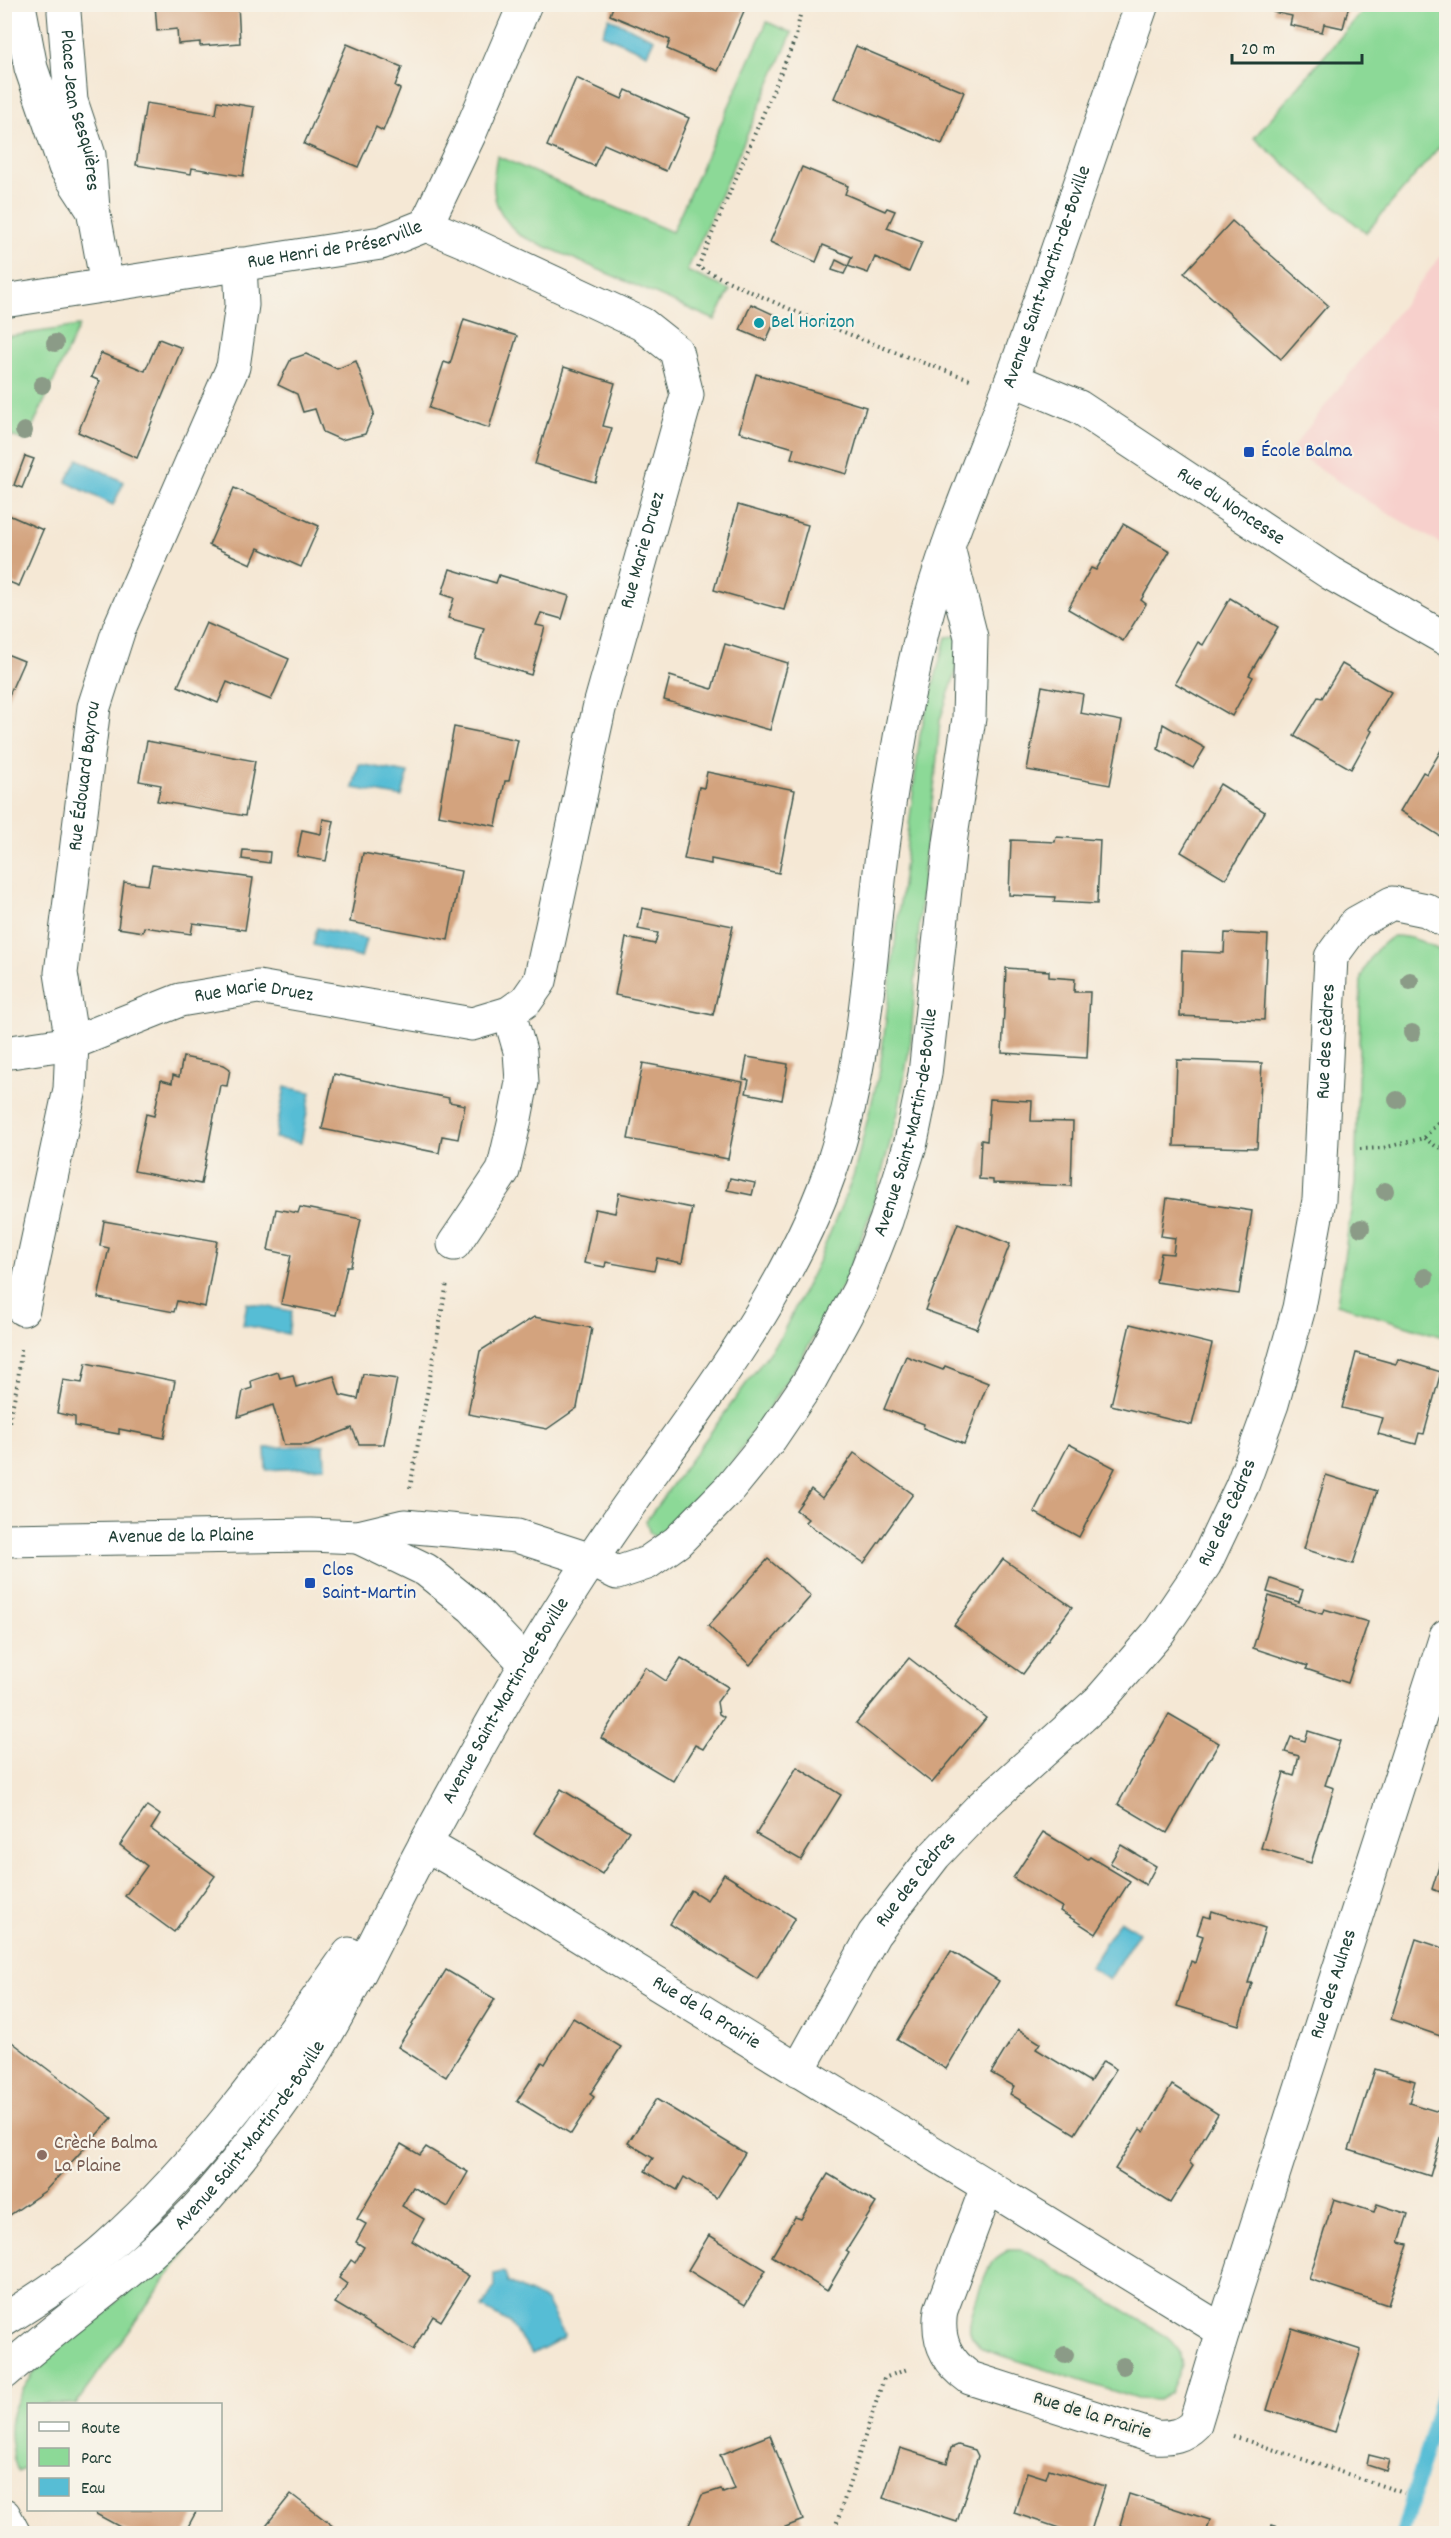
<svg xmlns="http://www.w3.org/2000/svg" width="1451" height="2538" viewBox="0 0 1451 2538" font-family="Dekko,sans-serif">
  <rect width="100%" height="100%" fill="#f7f3e8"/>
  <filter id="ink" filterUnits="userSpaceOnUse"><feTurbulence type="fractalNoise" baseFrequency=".0167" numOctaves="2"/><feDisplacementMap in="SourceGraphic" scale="12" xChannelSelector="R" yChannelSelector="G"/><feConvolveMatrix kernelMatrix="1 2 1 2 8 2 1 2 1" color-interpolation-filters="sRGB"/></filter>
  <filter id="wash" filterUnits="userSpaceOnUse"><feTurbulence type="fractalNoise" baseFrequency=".008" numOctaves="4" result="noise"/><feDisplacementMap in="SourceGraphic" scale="24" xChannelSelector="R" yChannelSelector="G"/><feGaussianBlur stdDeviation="1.35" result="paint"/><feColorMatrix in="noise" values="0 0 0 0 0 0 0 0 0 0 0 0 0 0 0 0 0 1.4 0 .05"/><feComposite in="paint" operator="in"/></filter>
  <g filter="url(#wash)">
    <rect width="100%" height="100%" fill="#f5e8d5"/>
    <polygon fill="#f7d0cc" points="1446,249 1446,547 1372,504 1291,450"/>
    <g fill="#8cd997" stroke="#568b66" stroke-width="1.5">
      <polygon points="1368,5 1446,5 1446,139 1366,233 1254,138"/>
      <path d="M767,22L792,33L687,271L730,290L715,320L519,235C492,208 490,192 497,156L672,232Z"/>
      <polygon points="79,326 26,441 5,434 5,337"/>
      <polygon points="956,636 963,650 940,720 935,781 924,858 911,1039 898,1113 872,1209 846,1279 801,1359 724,1476 665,1541 650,1534 646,1521 781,1336 818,1262 853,1177 880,1069 920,734 946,637"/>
      <path d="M1393,936C1415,936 1428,944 1446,954V1338L1337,1304L1355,1184L1361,978C1368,959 1376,947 1393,936Z"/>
      <path d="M203,2227L76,2404H28V2467L18,2472C2,2428 10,2405 37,2369L31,2361L116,2302Z"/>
      <path d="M1009,2250H1020L1030,2253L1171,2339L1179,2351L1182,2365L1170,2393L1158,2400L1138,2399L985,2350C978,2346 972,2341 970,2332C967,2320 984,2276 991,2264C995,2257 1002,2254 1009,2250Z"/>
    </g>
    <g fill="#57bdd5" stroke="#3b7d84" stroke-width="1.5">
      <polygon points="609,18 654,39 647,54 602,34"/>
      <polygon points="78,459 124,482 113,505 66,482"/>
      <polygon points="359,764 408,773 402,797 353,788"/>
      <polygon points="317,928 366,939 361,958 313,945"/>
      <polygon points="285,1087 311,1092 301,1143 275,1138"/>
      <polygon points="247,1303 292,1311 288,1334 243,1325"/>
      <polygon points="324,1445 325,1467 266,1470 265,1448"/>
      <polygon points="1120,1920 1139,1932 1109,1980 1090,1967"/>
      <polygon points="502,2272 505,2273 508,2282 546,2301 564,2335 563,2338 532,2354 509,2322 482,2308 494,2287 494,2274"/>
    </g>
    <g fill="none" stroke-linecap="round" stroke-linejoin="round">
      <polyline stroke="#57bdd5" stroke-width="14" points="1402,2534 1446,2382"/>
    </g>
    <g id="blocks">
      <g fill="#d3a37e">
        <polygon points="155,4 238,4 240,43 200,46 200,42 178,44 177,29 157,31"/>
        <polygon points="614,4 747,4 718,71 667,49 670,40 610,15"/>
        <polygon points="1274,5 1349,5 1343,28 1324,24 1322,32 1290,25 1292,16 1273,12"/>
        <polygon points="347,44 402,67 395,86 400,89 383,131 376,127 358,167 304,144"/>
        <polygon points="856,46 964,92 942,144 834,98"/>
        <polygon points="576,78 622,99 626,90 689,118 666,171 604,144 594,166 547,146"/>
        <polygon points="218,101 254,107 243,176 192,168 191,174 136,165 146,103 216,114"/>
        <polygon points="802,167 848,186 845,194 885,211 887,208 895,211 887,228 922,242 909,272 875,257 868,273 848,266 852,257 823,245 816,262 770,242"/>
        <polygon points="4,184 10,216 4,217"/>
        <polygon points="1232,221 1328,305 1281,359 1184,273"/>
        <polygon points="836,260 848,266 844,274 832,270"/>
        <polygon points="751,304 777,316 766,341 740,330"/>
        <polygon points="464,319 517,336 489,428 429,408 444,362 450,364"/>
        <polygon points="159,339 182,348 137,458 78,432 100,381 91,377 101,353 145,371"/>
        <polygon points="306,354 337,369 356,361 374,413 365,434 341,440 323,432 315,409 303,412 297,394 278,385 291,359"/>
        <polygon points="564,367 615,383 603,426 612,428 595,482 535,464"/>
        <polygon points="756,374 866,407 847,474 791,458 794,448 739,432"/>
        <polygon points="25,456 34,459 22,488 14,485"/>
        <polygon points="234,488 319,526 301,567 258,548 251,564 209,545"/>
        <polygon points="738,505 808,525 784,610 714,590"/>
        <polygon points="4,513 43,530 19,586 4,580"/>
        <polygon points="1123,524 1170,551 1141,600 1146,604 1123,641 1068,609 1091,568 1096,570"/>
        <polygon points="450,569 496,583 499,575 569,596 562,619 541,613 536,625 545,627 531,675 475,658 484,628 448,618 454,598 442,594"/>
        <polygon points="1230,598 1278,627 1249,675 1253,677 1232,716 1175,683 1198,642 1203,645"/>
        <polygon points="206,623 289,659 271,700 227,682 218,703 178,686"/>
        <polygon points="725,644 788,663 770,730 664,700 670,676 712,689"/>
        <polygon points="4,653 24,661 6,702 4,701"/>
        <polygon points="1342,664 1391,692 1369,729 1372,731 1351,769 1294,736 1318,697 1322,698"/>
        <polygon points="1042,686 1083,694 1080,713 1122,721 1110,785 1027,770"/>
        <polygon points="1163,724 1205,748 1193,768 1158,749"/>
        <polygon points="454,727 518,740 509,781 505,781 496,826 438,815"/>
        <polygon points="147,741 255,761 245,816 157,801 161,785 139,781"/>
        <polygon points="1446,742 1446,840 1400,811 1423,772 1427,774"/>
        <polygon points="707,772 795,790 779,873 711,859 711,864 684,859 699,787 704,788"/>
        <polygon points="1220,784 1265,812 1226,879 1181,852"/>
        <polygon points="323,819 334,821 326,861 297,856 302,830 321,834"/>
        <polygon points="1056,837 1100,840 1097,904 1054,902 1055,897 1009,895 1011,840 1055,842"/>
        <polygon points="243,850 270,852 269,863 242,859"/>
        <polygon points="363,853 461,871 448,940 350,922"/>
        <polygon points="152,865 253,878 245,930 193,923 191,934 144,927 143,932 118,928 124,882 148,885"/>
        <polygon points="642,908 733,926 713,1015 615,995 626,938 655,944 658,933 638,929"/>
        <polygon points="1225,933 1268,935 1264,1020 1180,1016 1182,951 1224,953"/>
        <polygon points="1006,968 1049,971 1049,977 1075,979 1074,992 1090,992 1087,1058 1002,1053"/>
        <polygon points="183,1057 224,1065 230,1069 227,1086 220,1085 201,1184 134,1171 146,1114 154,1116 161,1080 172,1083 173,1075 179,1077"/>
        <polygon points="747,1057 788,1064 782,1100 746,1093 749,1080 743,1079"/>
        <polygon points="1177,1060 1262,1063 1257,1148 1174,1146"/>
        <polygon points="643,1063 743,1082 728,1159 628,1139"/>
        <polygon points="334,1074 449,1098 449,1102 465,1105 458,1139 442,1136 439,1153 322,1129"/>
        <polygon points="990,1099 1032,1101 1031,1121 1073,1122 1071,1186 993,1183 993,1180 979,1179 981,1140 987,1141"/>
        <polygon points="730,1178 755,1183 752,1195 727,1190"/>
        <polygon points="619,1193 692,1208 682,1263 657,1258 654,1271 606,1262 605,1267 584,1263 595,1209 615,1213"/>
        <polygon points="1167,1198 1252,1211 1239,1294 1156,1282 1161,1253 1173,1254 1175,1238 1161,1236"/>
        <polygon points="300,1207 361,1219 351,1266 347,1266 336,1315 281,1304 291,1255 268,1250 276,1209 298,1213"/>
        <polygon points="104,1221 217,1241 205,1307 177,1301 174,1312 98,1298 109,1248 100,1246"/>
        <polygon points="958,1223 1010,1244 977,1329 925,1310"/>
        <polygon points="534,1317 592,1328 577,1408 547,1429 468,1414 480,1351"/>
        <polygon points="1130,1324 1212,1344 1192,1425 1111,1405"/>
        <polygon points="1356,1353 1396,1364 1398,1359 1441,1372 1424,1434 1419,1433 1416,1444 1378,1434 1383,1418 1342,1408"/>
        <polygon points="906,1356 943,1370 945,1366 988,1383 964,1444 923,1428 924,1424 884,1409"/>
        <polygon points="86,1363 175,1381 164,1438 119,1429 119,1434 75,1426 75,1417 57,1413 63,1380 82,1383"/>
        <polygon points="278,1372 280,1378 293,1375 296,1387 334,1376 340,1395 358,1399 363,1374 397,1379 384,1444 359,1444 352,1428 308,1445 284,1445 273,1405 238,1417 243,1391 252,1388 251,1381"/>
        <polygon points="1069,1444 1115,1468 1079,1537 1034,1512"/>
        <polygon points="854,1453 913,1494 864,1563 805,1522 808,1519 796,1510 811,1489 822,1498"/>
        <polygon points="1326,1475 1377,1491 1353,1564 1304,1549"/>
        <polygon points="768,1559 811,1596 750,1665 708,1626"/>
        <polygon points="1003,1559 1072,1607 1023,1674 954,1625"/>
        <polygon points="1271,1579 1303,1590 1299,1602 1267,1592"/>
        <polygon points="1269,1596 1322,1614 1324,1609 1368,1622 1348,1683 1306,1669 1308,1666 1253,1648"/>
        <polygon points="681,1658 728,1687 717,1702 719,1714 724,1717 703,1749 695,1745 673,1781 601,1738 645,1667 666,1681"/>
        <polygon points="909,1658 986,1718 932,1783 856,1723"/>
        <polygon points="1169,1714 1219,1743 1167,1833 1118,1804"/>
        <polygon points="1308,1731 1340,1741 1325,1785 1334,1788 1311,1863 1261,1848 1284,1773 1294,1776 1299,1756 1285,1752 1291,1737 1305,1741"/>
        <polygon points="797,1767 841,1795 801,1860 756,1834"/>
        <polygon points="561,1789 629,1831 602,1874 534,1833"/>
        <polygon points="147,1806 160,1815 151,1829 215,1876 174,1932 125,1896 147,1866 120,1845"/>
        <polygon points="1043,1832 1088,1859 1090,1857 1130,1881 1096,1934 1060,1911 1062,1907 1013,1878"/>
        <polygon points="1446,1844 1446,1894 1432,1889"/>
        <polygon points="1121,1845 1156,1866 1146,1885 1110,1863"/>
        <polygon points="724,1874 795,1918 757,1979 670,1924 691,1890 707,1900"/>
        <polygon points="1212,1911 1265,1928 1248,1983 1252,1983 1239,2025 1177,2006 1191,1961 1195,1963 1203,1936 1197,1934 1203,1916 1210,1918"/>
        <polygon points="1416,1939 1446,1949 1446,2038 1391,2019"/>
        <polygon points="951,1951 999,1981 946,2069 897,2040"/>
        <polygon points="446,1970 495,1999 446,2077 398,2047"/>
        <polygon points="573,2018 621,2047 590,2094 594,2097 571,2134 517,2101 542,2062 545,2064"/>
        <polygon points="1018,2029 1040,2043 1036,2049 1090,2082 1103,2061 1116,2069 1075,2134 1010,2094 1014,2086 991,2073"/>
        <polygon points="4,2036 112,2118 45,2191 4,2219"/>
        <polygon points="1375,2069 1415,2081 1409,2103 1446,2114 1446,2122 1430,2176 1349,2150"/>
        <polygon points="1172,2085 1218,2114 1189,2162 1193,2166 1170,2203 1115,2169 1140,2129 1144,2132"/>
        <polygon points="656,2099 745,2153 717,2198 684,2177 677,2190 645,2171 653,2158 628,2143"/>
        <polygon points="401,2144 420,2155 426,2147 468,2172 448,2207 413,2187 402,2206 424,2219 412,2241 469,2276 441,2321 433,2316 413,2350 335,2303 347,2284 339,2278 351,2260 355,2263 364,2247 356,2242 366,2224 357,2219"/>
        <polygon points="828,2174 876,2203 846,2251 849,2253 827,2291 772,2256 795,2217 801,2219"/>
        <polygon points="1334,2199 1374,2212 1377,2204 1408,2214 1399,2242 1408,2244 1388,2305 1309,2279"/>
        <polygon points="709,2235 766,2270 745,2305 688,2270"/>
        <polygon points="1292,2328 1361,2350 1335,2432 1267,2410"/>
        <polygon points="770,2435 803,2520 768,2534 685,2534 702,2495 721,2489 723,2493 734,2489 720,2455"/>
        <polygon points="958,2445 975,2450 978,2456 957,2522 883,2498 900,2448 947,2463 951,2448"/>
        <polygon points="1369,2455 1389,2460 1386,2471 1367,2465"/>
        <polygon points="1049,2469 1105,2486 1090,2534 1077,2534 1014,2513 1027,2472 1046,2478"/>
        <polygon points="291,2494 343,2534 259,2534"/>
        <polygon points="1129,2494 1210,2520 1206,2534 1146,2534 1120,2525"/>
        <polygon points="98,2510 197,2510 184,2534 133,2534 96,2514"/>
        <polygon points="1272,2525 1297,2533 1297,2534 1270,2534"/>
      </g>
    </g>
  </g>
  <g filter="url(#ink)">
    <use href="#blocks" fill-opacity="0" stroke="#3f574c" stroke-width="1.5"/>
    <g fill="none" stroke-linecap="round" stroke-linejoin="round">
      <g stroke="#3f574c" stroke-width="35">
        <g id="street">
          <polyline points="20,10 31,68 65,167 91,207"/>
          <path id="s1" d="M64,12L71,101L89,155L93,209L107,285"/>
          <path id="s2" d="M4,301L381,243L426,225L470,133L525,4"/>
          <path id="s3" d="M1012,379L1079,407L1330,573L1446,639"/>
          <path id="s4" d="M4,1053L72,1043L180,1000L258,987L472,1024L509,1013L526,1001L540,981L599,709L687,395L676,351L642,324L471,244L426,225"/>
          <polyline points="454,1244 503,1171 514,1124 522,1082 520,1051 509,1013"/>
          <path id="s5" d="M23,1309L70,1089L72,1043L61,973L94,707L119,629L233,367L242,305L240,264"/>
          <path id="s6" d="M591,1560L617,1573L647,1563L677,1542L730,1488L770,1439L810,1380L843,1320L859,1290L886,1221L911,1142L925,1074L950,843L969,718L971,637L948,547"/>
          <path id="s7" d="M425,1844L508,1892L1223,2331L1195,2424C1183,2436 1171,2438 1155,2437L970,2378C946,2361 936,2340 941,2310L987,2187"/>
          <path id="s8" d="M798,2071L874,1934L935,1855L980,1808L1099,1701L1159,1632L1205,1564L1242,1486L1272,1404L1299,1308L1319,1200L1331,957L1356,923L1392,903L1426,910L1446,921"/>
          <path id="s9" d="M1223,2331L1446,1636"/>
          <polyline points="4,2515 14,2534"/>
        </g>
      </g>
      <g stroke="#3f574c" stroke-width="35">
        <g id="secondary">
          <polyline points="358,1537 426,1570 472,1607 526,1664"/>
          <path id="s10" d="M4,1540L311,1535L358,1537L404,1526L517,1536L591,1560"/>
          <path d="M4,2320C40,2298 77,2274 108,2246C202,2162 277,2057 349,1954"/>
          <path id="s11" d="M4,2373C71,2313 149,2264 208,2196C248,2149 297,2087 327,2033C363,1971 392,1905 427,1841C478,1747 530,1652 590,1562C675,1432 785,1310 834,1160C866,1062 870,955 882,854C892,778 905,702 923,628C945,541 983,458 1014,374C1058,251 1099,128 1142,4"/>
        </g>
      </g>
      <g stroke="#3f574c" stroke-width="4" stroke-dasharray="1.5 4.5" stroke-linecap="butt">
        <path d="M802,4L796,37L698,267C786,309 877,348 970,379"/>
        <polyline points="1424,1138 1437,1147 1446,1148"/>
        <polyline points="1360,1149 1383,1148 1424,1138 1446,1114"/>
        <polyline points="4,1445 18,1381 21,1349"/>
        <polyline points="410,1488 447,1283"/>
        <polyline points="1233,2436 1404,2493"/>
        <polyline points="833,2534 884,2378 910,2368"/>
      </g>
      <use href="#street" stroke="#fff" stroke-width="33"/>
      <use href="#secondary" stroke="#fff" stroke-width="33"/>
    </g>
    <g fill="#8b9b87">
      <circle cx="55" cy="343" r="9"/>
      <circle cx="42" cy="385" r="9"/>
      <circle cx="24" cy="431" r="9"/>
      <circle cx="1410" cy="981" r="9"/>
      <circle cx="1412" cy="1033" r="9"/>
      <circle cx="1397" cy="1100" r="9"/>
      <circle cx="1385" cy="1191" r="9"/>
      <circle cx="1361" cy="1228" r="9"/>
      <circle cx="1425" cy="1277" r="9"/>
      <circle cx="1065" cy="2355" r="9"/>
      <circle cx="1123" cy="2366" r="9"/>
    </g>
  </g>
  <circle fill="#0f9aa8" stroke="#f7f3e8" stroke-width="2" cx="759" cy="323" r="6"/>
  <g fill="#1a4fb4" stroke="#f7f3e8" stroke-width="2">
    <rect x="1243" y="446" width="12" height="12" rx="3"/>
    <rect x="304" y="1577" width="12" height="12" rx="3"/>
  </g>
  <circle fill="#8d6e63" stroke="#f7f3e8" stroke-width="2" cx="42" cy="2155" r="6"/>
  <g text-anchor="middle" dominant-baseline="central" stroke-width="4.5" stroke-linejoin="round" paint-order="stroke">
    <g font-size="20" fill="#1f3d34" stroke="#f7f3e8">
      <text stroke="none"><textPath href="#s1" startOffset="100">Place Jean Sesquières</textPath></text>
      <text stroke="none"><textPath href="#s2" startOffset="336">Rue Henri de Préserville</textPath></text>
      <text stroke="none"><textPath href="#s11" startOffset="2397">Avenue Saint-Martin-de-Boville</textPath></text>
      <text stroke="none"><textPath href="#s3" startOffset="254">Rue du Noncesse</textPath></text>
      <text stroke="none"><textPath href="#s4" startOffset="1008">Rue Marie Druez</textPath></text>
      <text stroke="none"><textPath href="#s5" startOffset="540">Rue Édouard Bayrou</textPath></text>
      <text stroke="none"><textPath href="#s4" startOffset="260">Rue Marie Druez</textPath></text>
      <text stroke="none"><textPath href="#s8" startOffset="1197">Rue des Cèdres</textPath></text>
      <text stroke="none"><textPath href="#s6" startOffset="585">Avenue Saint-Martin-de-Boville</textPath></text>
      <text stroke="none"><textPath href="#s8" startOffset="711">Rue des Cèdres</textPath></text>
      <text stroke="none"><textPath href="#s10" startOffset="177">Avenue de la Plaine</textPath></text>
      <text stroke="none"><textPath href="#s11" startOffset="850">Avenue Saint-Martin-de-Boville</textPath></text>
      <text stroke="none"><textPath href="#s8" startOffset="225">Rue des Cèdres</textPath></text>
      <text stroke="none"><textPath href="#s9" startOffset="364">Rue des Aulnes</textPath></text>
      <text stroke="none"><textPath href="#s7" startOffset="328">Rue de la Prairie</textPath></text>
      <text stroke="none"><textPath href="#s11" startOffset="344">Avenue Saint-Martin-de-Boville</textPath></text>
      <text transform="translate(1092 2416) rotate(17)">Rue de la Prairie</text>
    </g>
    <g font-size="20" fill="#0d838f" stroke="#f7f3e8" text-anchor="start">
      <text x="771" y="323">Bel Horizon</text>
    </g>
    <g font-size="20" fill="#164399" stroke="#f7f3e8" text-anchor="start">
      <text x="1261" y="452">École Balma</text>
      <text x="322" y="1571">Clos<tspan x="322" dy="23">Saint-Martin</tspan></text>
    </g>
    <g font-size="20" fill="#785e54" stroke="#f7f3e8" text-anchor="start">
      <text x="54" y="2144">Crèche Balma<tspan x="54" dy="23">La Plaine</tspan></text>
    </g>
  </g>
  <rect width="1451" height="2538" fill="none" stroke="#f7f3e8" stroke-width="24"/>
  <rect x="27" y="2403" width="195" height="108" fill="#f7f3e8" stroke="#a1aaa0" stroke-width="1.5"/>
  <rect x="39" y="2422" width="30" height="9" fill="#ffffff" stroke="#a1aaa0" stroke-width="1.5"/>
  <text x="81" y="2433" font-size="18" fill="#1f3d34">Route</text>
  <rect x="39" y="2448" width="30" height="18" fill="#8cd997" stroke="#a1aaa0" stroke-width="1.5"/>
  <text x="81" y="2463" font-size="18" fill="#1f3d34">Parc</text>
  <rect x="39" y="2478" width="30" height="18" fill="#57bdd5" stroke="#a1aaa0" stroke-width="1.5"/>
  <text x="81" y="2493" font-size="18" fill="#1f3d34">Eau</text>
  <path d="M1232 54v9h130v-9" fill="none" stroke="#1f3d34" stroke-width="3"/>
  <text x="1241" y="54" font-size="18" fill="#1f3d34" stroke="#f7f3e8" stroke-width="4.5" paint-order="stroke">20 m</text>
</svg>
